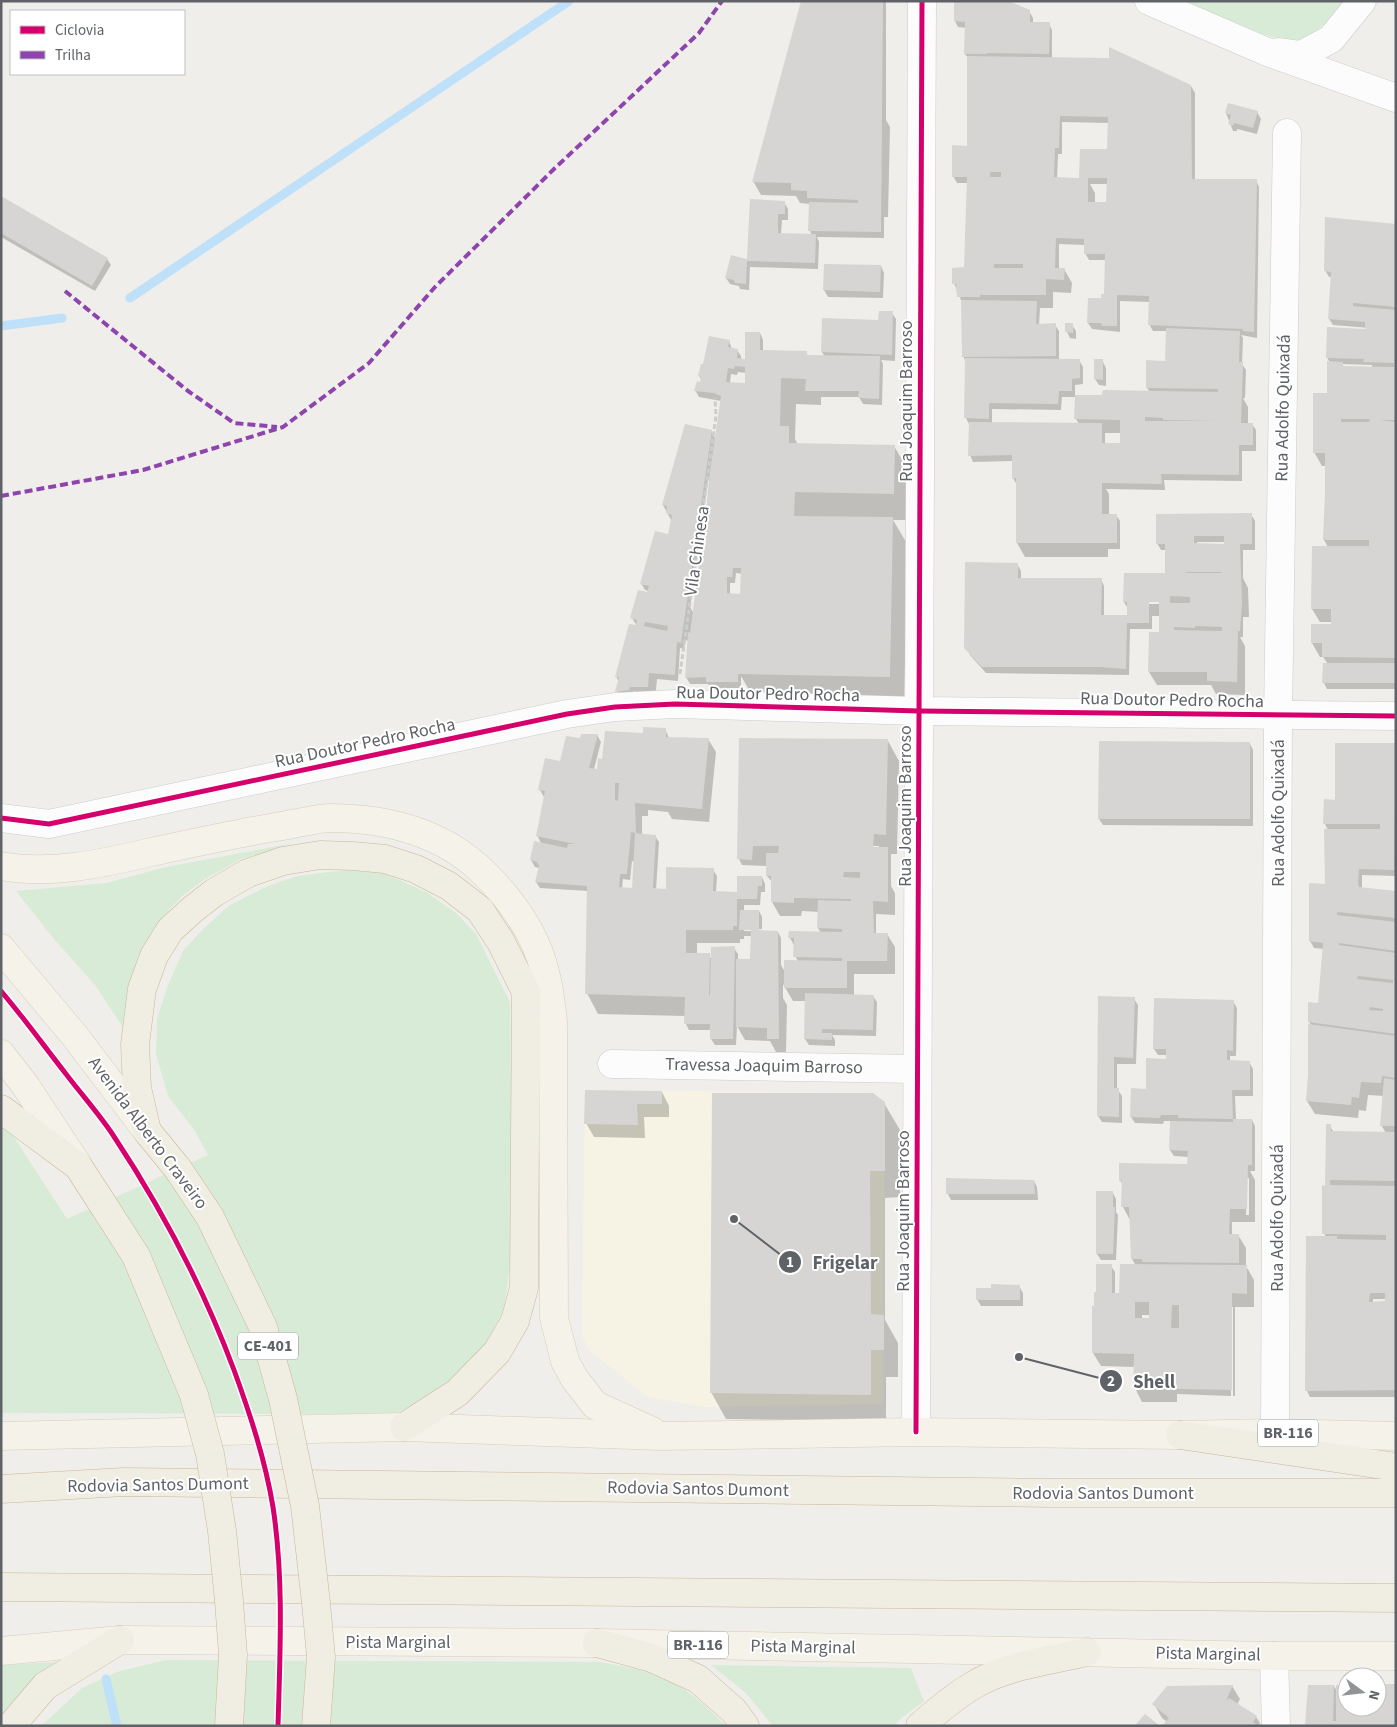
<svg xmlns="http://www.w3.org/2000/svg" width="1397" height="1727" viewBox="0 0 1397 1727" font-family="'Source Sans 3',sans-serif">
  <rect width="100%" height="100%" fill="#efeeea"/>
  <polygon fill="#f7f3e4" points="585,1090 873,1093 885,1102 883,1404 705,1407 648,1397 589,1350 582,1336"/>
  <g fill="#d8ebd6">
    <path d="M1184,1H1343C1334,17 1315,36 1297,40C1278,45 1205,10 1184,1Z"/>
    <polygon points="294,843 241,859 205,879 181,897 159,921 137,959 124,1029 95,985 54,939 16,891 107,883 166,867"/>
    <polygon points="344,870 381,872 426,892 456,913 476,934 510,1002 513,1240 504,1310 484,1346 449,1383 422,1401 393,1414 1,1413 1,1124 12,1134 67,1219 208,1155 195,1131 168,1096 156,1054 157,1019 168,985 183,951 202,930 230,905 268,886 298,876"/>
    <path d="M166,1660L600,1662C624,1667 650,1670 671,1681C691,1692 710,1709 725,1726H41L82,1688L117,1672Z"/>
    <polygon points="61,1662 1,1723 1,1665"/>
    <polygon points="711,1665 911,1668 924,1701 899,1720 894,1726 773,1726 746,1693"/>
  </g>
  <g fill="#0003" fill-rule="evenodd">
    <polygon points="803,1 886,1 886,120 890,127 888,217 884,217 884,238 817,237 819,242 818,269 750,267 749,290 740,289 739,286 730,284 726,278 732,257 748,261 784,202 788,209 788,220 782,220 781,234 812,235 810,231 810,204 800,203 796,196 761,195 753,181"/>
    <path d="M955,1L1011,3L1029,11L1033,18V23L1049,24L1052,30V58L1191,86L1195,93V180H1256L1259,187L1257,338L1241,335L1243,338L1242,364L1246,370L1245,398H1243L1248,407V424H1252L1256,430V451H1242V481L1164,480L1165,490L1106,489L1109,494V515H1116L1120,521V549H1108V557H1025L1017,543V485L1013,478V461L973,462L970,455L969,424L966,418V362L963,356V305L954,283L967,269L968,183H957L953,176L968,147V58L965,54L966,28L958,27L955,21ZM1062,122L1109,123L1108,150L1081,179H1057L1058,154H1062ZM1090,184H1108L1107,204H1095V193ZM1059,244L1085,245V253L1089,260H1106V295L1102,299L1089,300L1088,323L1092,329L1120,332V301L1150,302L1149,324L1153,331H1168L1166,362L1147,388L1150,392L1104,397H1075V385L1083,384V367L1079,360H1059V331L1055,325H1039L1040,308H1053V292L1071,293L1072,283L1064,269H1059ZM1062,397H1076V419L1079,424L992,423V409L1061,410ZM1105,433H1121V444H1105Z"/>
    <polygon points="1257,112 1261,119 1257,134 1237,129 1237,131 1233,131 1226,113"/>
    <polygon points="1,197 107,259 111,265 95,291 1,237"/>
    <path d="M1396,225V689H1327L1324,683L1328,664L1323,657H1320L1312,643V625H1332V622H1320L1312,609L1328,547L1324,540L1327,466H1322L1314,452L1328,394L1330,363L1327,357L1370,331V328L1333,325L1329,319L1332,277H1329L1325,270ZM1342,364L1372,365V368L1344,367Z"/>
    <polygon points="825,265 881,266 884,273 883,298 828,297 824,290"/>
    <path d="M892,313L896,319L895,361L881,360L883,364L882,405L863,404L859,397H821V405L796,404L795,439L798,445L894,446L910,473L909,520H893L908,545L904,704L755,700L741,676V688H711L708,684H690L686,677L689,641L685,640L684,649L680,648L678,681L657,679L655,700H639L634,690L633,696L620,698L617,691L619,682L616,676L637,626L632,618L649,591L645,590L641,583L669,535L671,520L663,505L711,431L716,440L721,401L699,397L695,390L701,384L702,380L699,376L729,341L732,349L737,350L741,356V360L746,363L760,333L763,340V352H806L808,356L825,357L822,352L879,321ZM738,372L746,373V384L730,383L731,374L737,375ZM708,480L710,481L694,614L690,607ZM736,573L742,574L741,599L730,595V583H735Z"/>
    <polygon points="1072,325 1076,331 1076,339 1070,338 1067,332"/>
    <polygon points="1103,362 1106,368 1106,386 1099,385 1095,379"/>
    <path d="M1251,514L1255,521V550H1243V578L1248,588L1249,617H1243V637H1240L1245,646V695L1216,694L1211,685H1157L1149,672L1160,633V616H1152V629H1130L1129,675L986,673L970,655L966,648L1017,564L1021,571V579H1101L1104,586V616H1128V609L1124,602L1166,575V550H1161L1157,543ZM1197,542H1225V545H1197ZM1148,601H1165V604H1148Z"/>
    <path d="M665,729L669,738L708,739L716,752L709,822L672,819L668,812L648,810V816H642V835L655,836L659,842L656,890H668L713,870L717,876L716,892L736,893L762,877L765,884V892H761L760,905H744V911H759L762,917V929H744V931L778,932L781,938V965L785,972L798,961L795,956V947L790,938L821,933L818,928L819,912L802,911L801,916H780L772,902V882L767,876V866L742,865L739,859L740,739L888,741L899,761L897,854H891V886L895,893V915L876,914V934H887L895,947V974H854V996H873L877,1002L876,1036L832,1035L835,1040V1046L809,1045L805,1039L806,1001H793L783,984V998L787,1005L786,1052H776L770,1041L745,1040L737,1026L736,1045H715L711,1039V1030H689L686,1024V1016L598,1014L587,993L588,891L540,888L536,882L540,868L535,867L531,860L541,843L537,835L545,799L540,790L581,740L597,735L601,742L594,769L599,770L603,760L644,734ZM824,845L879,846V848ZM632,861L635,862V889H622L623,879L630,880ZM744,936H752V960H738V954L734,948L712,960L709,955L697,954V943H740V939H744Z"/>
    <polygon points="1250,744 1253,750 1253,826 1103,825 1099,819"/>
    <path d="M1396,744V876L1362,875V889L1396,892V1397H1310L1307,1391L1326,1237L1324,1233L1330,1126L1334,1133H1386L1381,1125L1384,1096L1368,1095L1366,1111L1359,1110L1358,1118L1315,1114L1307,1101L1311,1025L1309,1022L1319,1005L1324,949L1314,948L1310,941L1326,885L1328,830L1325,824L1336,801ZM1373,1299H1387V1303H1373Z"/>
    <polygon points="1099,998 1134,999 1138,1005 1136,1064 1117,1064 1117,1089 1122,1096 1122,1123 1102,1122 1098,1116"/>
    <path d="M1233,1001L1237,1008L1236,1056H1230V1062H1249L1253,1069V1096H1235L1236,1120H1252L1255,1126V1171H1250L1255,1180V1222H1232V1235H1238L1246,1248V1266L1254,1280V1307H1235V1396H1233V1307H1230L1231,1396L1177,1394V1402H1142L1135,1388V1367L1101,1366L1093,1353L1095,1307L1111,1266L1115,1272V1294H1120L1136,1266L1132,1259L1130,1220L1123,1207V1185L1120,1180L1188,1165L1189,1157L1174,1156L1170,1150L1171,1121H1164L1163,1124L1135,1123L1131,1117L1132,1089L1147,1090L1167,1060V1055H1158L1154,1049ZM1247,1178H1249V1215H1246ZM1142,1315H1150V1319H1142Z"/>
    <polygon points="662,1092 669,1106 669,1117 644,1117 645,1138 594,1137 586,1123"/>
    <polygon points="884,1103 900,1130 900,1197 885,1198 885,1320 898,1343 898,1377 886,1377 886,1421 726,1419 711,1392"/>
    <polygon points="1034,1181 1037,1187 1038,1200 951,1200 948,1194"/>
    <polygon points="1113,1193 1116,1199 1116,1212 1118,1215 1116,1260 1101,1260 1097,1254"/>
    <polygon points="1019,1286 1023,1293 1023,1306 981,1306 977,1299"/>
    <polygon points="1232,1686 1240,1699 1237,1705 1256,1717 1260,1723 1258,1726 1163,1726 1167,1722 1162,1718 1154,1704"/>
    <polygon points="1334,1686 1338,1693 1347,1686 1347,1707 1377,1707 1377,1686 1396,1726 1306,1726"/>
  </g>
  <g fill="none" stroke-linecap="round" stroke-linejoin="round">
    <g stroke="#bfe0f9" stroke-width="9">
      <polyline points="130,298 569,1"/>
      <polyline points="1,326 62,318"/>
      <polyline points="106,1679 117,1726"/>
    </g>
  </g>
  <g fill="#d6d5d3" fill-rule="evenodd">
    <polygon points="801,1 883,1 881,232 808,231 809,202 858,203 858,200 807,198 807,191 791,190 791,183 752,182"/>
    <polygon points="954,1 1011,2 1030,10 1030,22 1050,22 1049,54 987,53 987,54 964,54 965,22 954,21"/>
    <path d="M1109,47L1191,85L1192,179H1257L1254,332L1243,331V329L1148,325L1149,296L1117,295V326H1102L1101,323H1087L1088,298H1101V294H1104L1105,254H1084V239L1056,238L1055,268H1065L1064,280L1046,279V295H980V297H957L956,284H952V268L964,267L967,177H952V145L967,146V56L1109,58ZM1060,116L1108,117L1107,149H1080L1079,178L1054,177L1055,148H1059ZM990,172H1001V177H990ZM1088,178H1107L1106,202H1088ZM994,264H1023V268H994Z"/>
    <polygon points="1228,103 1258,111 1253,128 1234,123 1233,126 1228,124 1231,115 1225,113"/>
    <polygon points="1,196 108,258 92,286 1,233"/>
    <polygon points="750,199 785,201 785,214 778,214 778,233 816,234 815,263 747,261 746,284 735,283 734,280 725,278 731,255 747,259"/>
    <path d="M1325,217L1396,224V307L1353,303V306L1396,310V420H1380L1396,422V658L1322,657V643H1311V624H1331V609H1311L1312,546H1369V540H1323L1325,492V453H1313V393H1327V361L1343,362L1342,366L1394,367V363L1363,362L1364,359L1326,358L1327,327L1365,329V322L1328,319L1331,272L1324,271ZM1341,419H1370L1369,422H1341Z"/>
    <polygon points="824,264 881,265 880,292 823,290"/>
    <polygon points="961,300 1037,301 1036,324 1056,323 1056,356 962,357"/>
    <polygon points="879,311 893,311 892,355 821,352 822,318 878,320"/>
    <polygon points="1065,323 1073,323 1073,333 1065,332"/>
    <path d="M1166,328L1240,331L1239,362H1243L1241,423H1253V445H1239V475L1161,474L1162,484L1102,483V514H1117V543H1016V478L1012,479V455L968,456L969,422L1102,423V443H1120V420L1074,419L1075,395H1102L1103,390L1218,392V389L1146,388V360L1165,361ZM1145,417L1163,418V420L1220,421H1145Z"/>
    <path d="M745,332H760V350L807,351V355L880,356L879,399L858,398L859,391H805L806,379L781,378L780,426H789V443L895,445L894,494L795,492L794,516L893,517L890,677L738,674V682H706V677L685,678L688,632L690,633L704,526L705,525L709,479L721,396L714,393L694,391L697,381L700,382L701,377L698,376L701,364H703L709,336L730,340L728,347L738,349L737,358L745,359ZM735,366L745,367V383L726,382L728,368L734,369ZM733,568H741L740,594L727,593V577H732Z"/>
    <polygon points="965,358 1080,359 1080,378 1072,379 1072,391 1059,391 1058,404 989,403 989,419 964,418"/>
    <polygon points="1094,359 1103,359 1103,380 1094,379"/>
    <path d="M685,424L712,430L681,643L677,642L675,675L649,673L648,687H630L629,690L615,692L619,677H615L629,624L636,625L637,620L630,618L638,590L647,592L649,586L640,584L655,531L668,534L672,515L666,513L667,506L662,505ZM645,622L668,626L667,631L644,626Z"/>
    <path d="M1252,513V544H1240L1242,603L1240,631H1238L1237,682L1207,681V672H1148L1149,632H1159V602H1149V623H1127L1126,669L1100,667H982L964,648L965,562L1018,563V578H1102L1101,615H1127V602H1123L1124,573H1165V544H1156V514ZM1194,536H1224V544L1194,543ZM1186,572H1221L1222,573H1185ZM1170,596L1190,597V603H1170ZM1195,626L1222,627V631L1174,630V627L1195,628Z"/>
    <polygon points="1323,663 1396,663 1396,683 1322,683"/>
    <path d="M643,727L666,728V737L709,738L702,809L635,803L636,833L631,832L627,874H620L619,887L632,888L635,833L656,835L653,888L666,889V867L714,868L713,891L737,892V876H762V886H758L757,899H737V926H733V930H686V953H710L709,995H710L711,947L735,946L733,1039H710V1024H684L685,997L585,994L587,886L535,882L539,866L537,862L530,860L534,841L567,848L568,844H575L536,836L545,791L538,790L545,758L560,761L566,736L580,738L581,734H598L589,768L597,769L598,758L602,759L605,731L643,733ZM615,783H619L618,801L615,800Z"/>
    <path d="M739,738L888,739L886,835L874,834L873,847H888V902L873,901L874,933H888L887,961H847V988H784V960L842,961V958L793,957L794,938H788L789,931L842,932V929L817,928L818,900L851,901V899L794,898V903L771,902V876H766V853H778L779,846H753L752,860L737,859ZM844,872H860V878L843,877Z"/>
    <polygon points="1099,741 1250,742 1250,819 1098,819"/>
    <path d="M1335,743H1396L1394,870L1359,869L1358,884L1359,887L1396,891V918L1337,912V915L1396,922V951L1339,943V945L1396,953V1034L1308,1022V1002L1318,1003L1323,943L1309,941V883L1325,884L1324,829H1380V824H1323L1324,799L1335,800ZM1358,976L1393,980V983L1357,979ZM1370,1007L1383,1009V1011L1369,1010Z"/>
    <polygon points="740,910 759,910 759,930 778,931 779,1039 767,1039 767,1028 736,1027 736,959 750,959 751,930 739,930"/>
    <polygon points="805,993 874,995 873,1030 822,1029 822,1033 832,1033 832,1040 804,1039"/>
    <polygon points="1098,996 1135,997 1133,1058 1114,1057 1114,1088 1119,1088 1119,1117 1097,1116"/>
    <polygon points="1154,998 1234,1000 1233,1051 1227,1050 1227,1060 1250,1061 1250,1090 1232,1090 1233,1119 1252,1119 1252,1165 1248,1165 1247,1209 1230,1209 1229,1234 1239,1234 1239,1263 1142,1262 1142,1259 1131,1259 1129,1207 1121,1207 1122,1180 1119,1181 1119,1163 1187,1164 1188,1151 1169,1150 1170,1121 1233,1122 1233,1119 1178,1118 1178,1115 1161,1115 1160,1118 1130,1117 1131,1088 1146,1089 1146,1058 1166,1059 1166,1049 1153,1049"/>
    <polygon points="1308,1024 1396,1036 1396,1078 1382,1076 1381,1083 1361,1082 1359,1098 1352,1097 1351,1105 1306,1101 1308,1075"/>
    <polygon points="1384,1078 1396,1080 1396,1126 1380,1126"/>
    <polygon points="585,1090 662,1091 662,1104 637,1104 638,1125 584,1124"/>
    <polygon points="712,1093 873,1093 885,1102 885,1171 870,1171 871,1314 884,1315 884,1350 871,1350 871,1395 710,1393"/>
    <path d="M1326,1124H1331V1131L1396,1132V1181L1330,1180V1185L1396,1186V1390L1305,1391L1306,1236H1337V1239L1386,1240V1235L1322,1234V1185L1325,1186ZM1370,1293H1385V1301L1369,1302Z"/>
    <polygon points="946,1178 1034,1180 1035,1194 946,1194"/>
    <polygon points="1096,1191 1113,1191 1113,1207 1115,1207 1113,1254 1096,1254"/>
    <path d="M1096,1264H1112V1293H1119L1120,1264L1247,1265V1294L1232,1293V1390L1133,1388L1134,1354L1092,1353V1306H1094V1292H1096ZM1135,1302H1149V1318H1135ZM1172,1305H1179V1328H1171Z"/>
    <polygon points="991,1284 1020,1285 1020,1300 976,1300 976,1288 991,1288"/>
    <polygon points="1388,1684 1396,1684 1396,1726 1305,1726 1308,1685 1334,1685 1333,1721 1336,1721 1336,1685 1347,1685 1347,1707 1377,1707 1377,1685"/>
    <polygon points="1233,1685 1226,1701 1229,1698 1257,1716 1253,1722 1256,1724 1254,1726 1162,1726 1169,1718 1152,1704 1167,1686"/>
    <polygon points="1145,1714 1160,1726 1138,1726 1136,1724"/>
  </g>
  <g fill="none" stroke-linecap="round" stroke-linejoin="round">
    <g stroke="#cbcccc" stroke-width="29">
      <g id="minor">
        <polyline points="1149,1 1265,51 1396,98"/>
        <polyline points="1279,52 1301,55 1331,39 1362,1"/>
        <polyline points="1,818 49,824 567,714 615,707 675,704 919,711 1396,716"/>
        <polyline points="612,1064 917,1069"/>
        <polyline points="916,1432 922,1"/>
        <polyline points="1275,1433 1278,715 1287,133"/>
        <polyline points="1274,1656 1276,1726"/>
      </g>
    </g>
    <g stroke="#d7ceb8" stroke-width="29">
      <g id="major">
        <path d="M1,866C49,875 100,864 147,853C179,846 211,839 243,833C263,829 283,826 303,822C311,821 320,818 329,818C386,818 440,831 482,871C512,900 537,935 546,976C550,990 551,1006 553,1021L554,1318L565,1361L574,1378L595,1405L652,1431"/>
        <polyline points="1,948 74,1035 147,1131"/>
        <polyline points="1,1054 25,1085 77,1164"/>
        <polyline points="1,1436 404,1427 662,1436 916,1432 1180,1435 1275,1433 1396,1436"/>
        <polyline points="1,1651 120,1640 597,1643 1274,1656 1396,1656"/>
      </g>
    </g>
    <g stroke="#c8b996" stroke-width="29">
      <g id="highway">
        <polyline points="1,1109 78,1166 102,1203"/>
        <polyline points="178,1169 147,1131 137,1088 135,1044 142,989 154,956 170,930 193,909 215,892 248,873 283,861 320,855 353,856 385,859 416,869 449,886 480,910 501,942 526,992 524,1288 515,1321 497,1352 457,1393 404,1427"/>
        <polyline points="1180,1435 1396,1467"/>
        <polyline points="1,1489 124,1482 1051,1493 1396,1493"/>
        <polyline points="1,1587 1396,1598"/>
        <polyline points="597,1643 652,1658 698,1679 734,1711 745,1726"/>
        <polyline points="11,1726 45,1686 120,1640"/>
        <path d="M920,1726C937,1711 954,1697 972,1686C1006,1665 1049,1661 1087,1652"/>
      </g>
    </g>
    <polyline stroke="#cacfcc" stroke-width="3" stroke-dasharray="5 2.5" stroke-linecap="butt" points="680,674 716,416 715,398"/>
    <use href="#minor" stroke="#fdfcfc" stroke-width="28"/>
    <use href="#major" stroke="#f4f2e9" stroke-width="28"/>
    <use href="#highway" stroke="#f0ede3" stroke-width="28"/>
    <g stroke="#c8b996" stroke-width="29" stroke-linecap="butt">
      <g id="highway-bridge">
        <polyline points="178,1169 210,1217 263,1327 283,1399 305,1506 316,1603 321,1657 316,1726"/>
        <polyline points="102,1203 136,1256 194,1395 210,1454 222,1531 229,1601 233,1655 229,1726"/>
      </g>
    </g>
    <use href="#highway-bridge" stroke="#f0ede3" stroke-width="28"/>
    <g stroke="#8e44ad" stroke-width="4" stroke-dasharray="8 4" stroke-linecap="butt">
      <polyline points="65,291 188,391 234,423 277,427"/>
      <polyline points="1,496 143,470 283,427 369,363 435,287 554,169 699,33 722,1"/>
    </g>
    <g stroke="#fff" stroke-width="8">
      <g id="cycleway">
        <polyline points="1,818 49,824 567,714 615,707 675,704 919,711 1396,716"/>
        <path d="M1,991C24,1018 44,1046 66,1074C82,1095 99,1114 113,1135C162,1209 203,1287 234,1370C250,1414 265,1459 273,1507C284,1579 280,1653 278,1726"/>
        <polyline points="916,1432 922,1"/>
      </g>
    </g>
    <use href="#cycleway" stroke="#d6006c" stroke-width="5"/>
  </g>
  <g text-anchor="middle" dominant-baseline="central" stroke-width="4" stroke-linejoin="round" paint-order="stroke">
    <g fill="#fff" stroke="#8f9295" stroke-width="1">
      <rect x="238" y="1332.5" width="60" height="27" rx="4"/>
      <rect x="1258" y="1419.5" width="60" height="27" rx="4"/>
      <rect x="668" y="1631.5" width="60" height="27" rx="4"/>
    </g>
    <g font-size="16" font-weight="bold" fill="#5f6368">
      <text x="268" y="1346">CE-401</text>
      <text x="1288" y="1433">BR-116</text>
      <text x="698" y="1645">BR-116</text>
    </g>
    <g font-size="18" fill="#5f6368" stroke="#fff">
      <text transform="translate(906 401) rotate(-90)">Rua Joaquim Barroso</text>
      <text transform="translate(1283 408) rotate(-89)">Rua Adolfo Quixadá</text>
      <text transform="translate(697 551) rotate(-82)">Vila Chinesa</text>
      <text transform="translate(768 694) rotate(1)">Rua Doutor Pedro Rocha</text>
      <text transform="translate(1172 700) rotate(1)">Rua Doutor Pedro Rocha</text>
      <text transform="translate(365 743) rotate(-12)">Rua Doutor Pedro Rocha</text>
      <text transform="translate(905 806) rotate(-90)">Rua Joaquim Barroso</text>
      <text transform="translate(1278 813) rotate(-90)">Rua Adolfo Quixadá</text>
      <text transform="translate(764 1066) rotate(1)">Travessa Joaquim Barroso</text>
      <text transform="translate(148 1133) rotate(53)">Avenida Alberto Craveiro</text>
      <text transform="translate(903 1211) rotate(-90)">Rua Joaquim Barroso</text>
      <text transform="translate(1277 1218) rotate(-90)">Rua Adolfo Quixadá</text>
      <text transform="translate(158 1485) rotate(-1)">Rodovia Santos Dumont</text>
      <text transform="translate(698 1489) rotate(1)">Rodovia Santos Dumont</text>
      <text x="1103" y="1493">Rodovia Santos Dumont</text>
      <text x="398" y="1642">Pista Marginal</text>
      <text transform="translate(803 1647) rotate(1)">Pista Marginal</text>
      <text transform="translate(1208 1654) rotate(1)">Pista Marginal</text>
    </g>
  </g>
  <path fill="none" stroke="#5f6368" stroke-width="2" d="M734 1219L790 1262M1019 1357L1111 1381"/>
  <g fill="#5f6368" stroke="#fff" stroke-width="2">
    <circle cx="734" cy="1219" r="5"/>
    <circle cx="1019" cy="1357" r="5"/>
    <circle cx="790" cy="1262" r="12"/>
    <circle cx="1111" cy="1381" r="12"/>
  </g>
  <g font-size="15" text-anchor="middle" font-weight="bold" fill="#fff">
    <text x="790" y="1267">1</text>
    <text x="1111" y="1386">2</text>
  </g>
  <g font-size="19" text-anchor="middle" font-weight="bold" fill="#5f6368" stroke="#fff" stroke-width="4" stroke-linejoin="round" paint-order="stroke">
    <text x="845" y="1269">Frigelar</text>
    <text x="1154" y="1388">Shell</text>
  </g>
  <rect width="1397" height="1727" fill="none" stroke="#5f6368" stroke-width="5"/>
  <rect x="10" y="10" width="175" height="65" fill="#ffffff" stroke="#bfc1c3"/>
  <rect x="20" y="26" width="25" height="8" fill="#d6006c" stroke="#bfc1c3"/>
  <text x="55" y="35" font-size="15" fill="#5f6368">Ciclovia</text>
  <rect x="20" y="51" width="25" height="8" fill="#8e44ad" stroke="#bfc1c3"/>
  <text x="55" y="60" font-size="15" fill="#5f6368">Trilha</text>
  <g transform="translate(1362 1692) rotate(105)"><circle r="24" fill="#ffffff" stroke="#bfc1c3"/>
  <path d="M0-4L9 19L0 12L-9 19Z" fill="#919496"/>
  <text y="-8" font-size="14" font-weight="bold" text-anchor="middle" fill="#5f6368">N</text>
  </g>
</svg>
